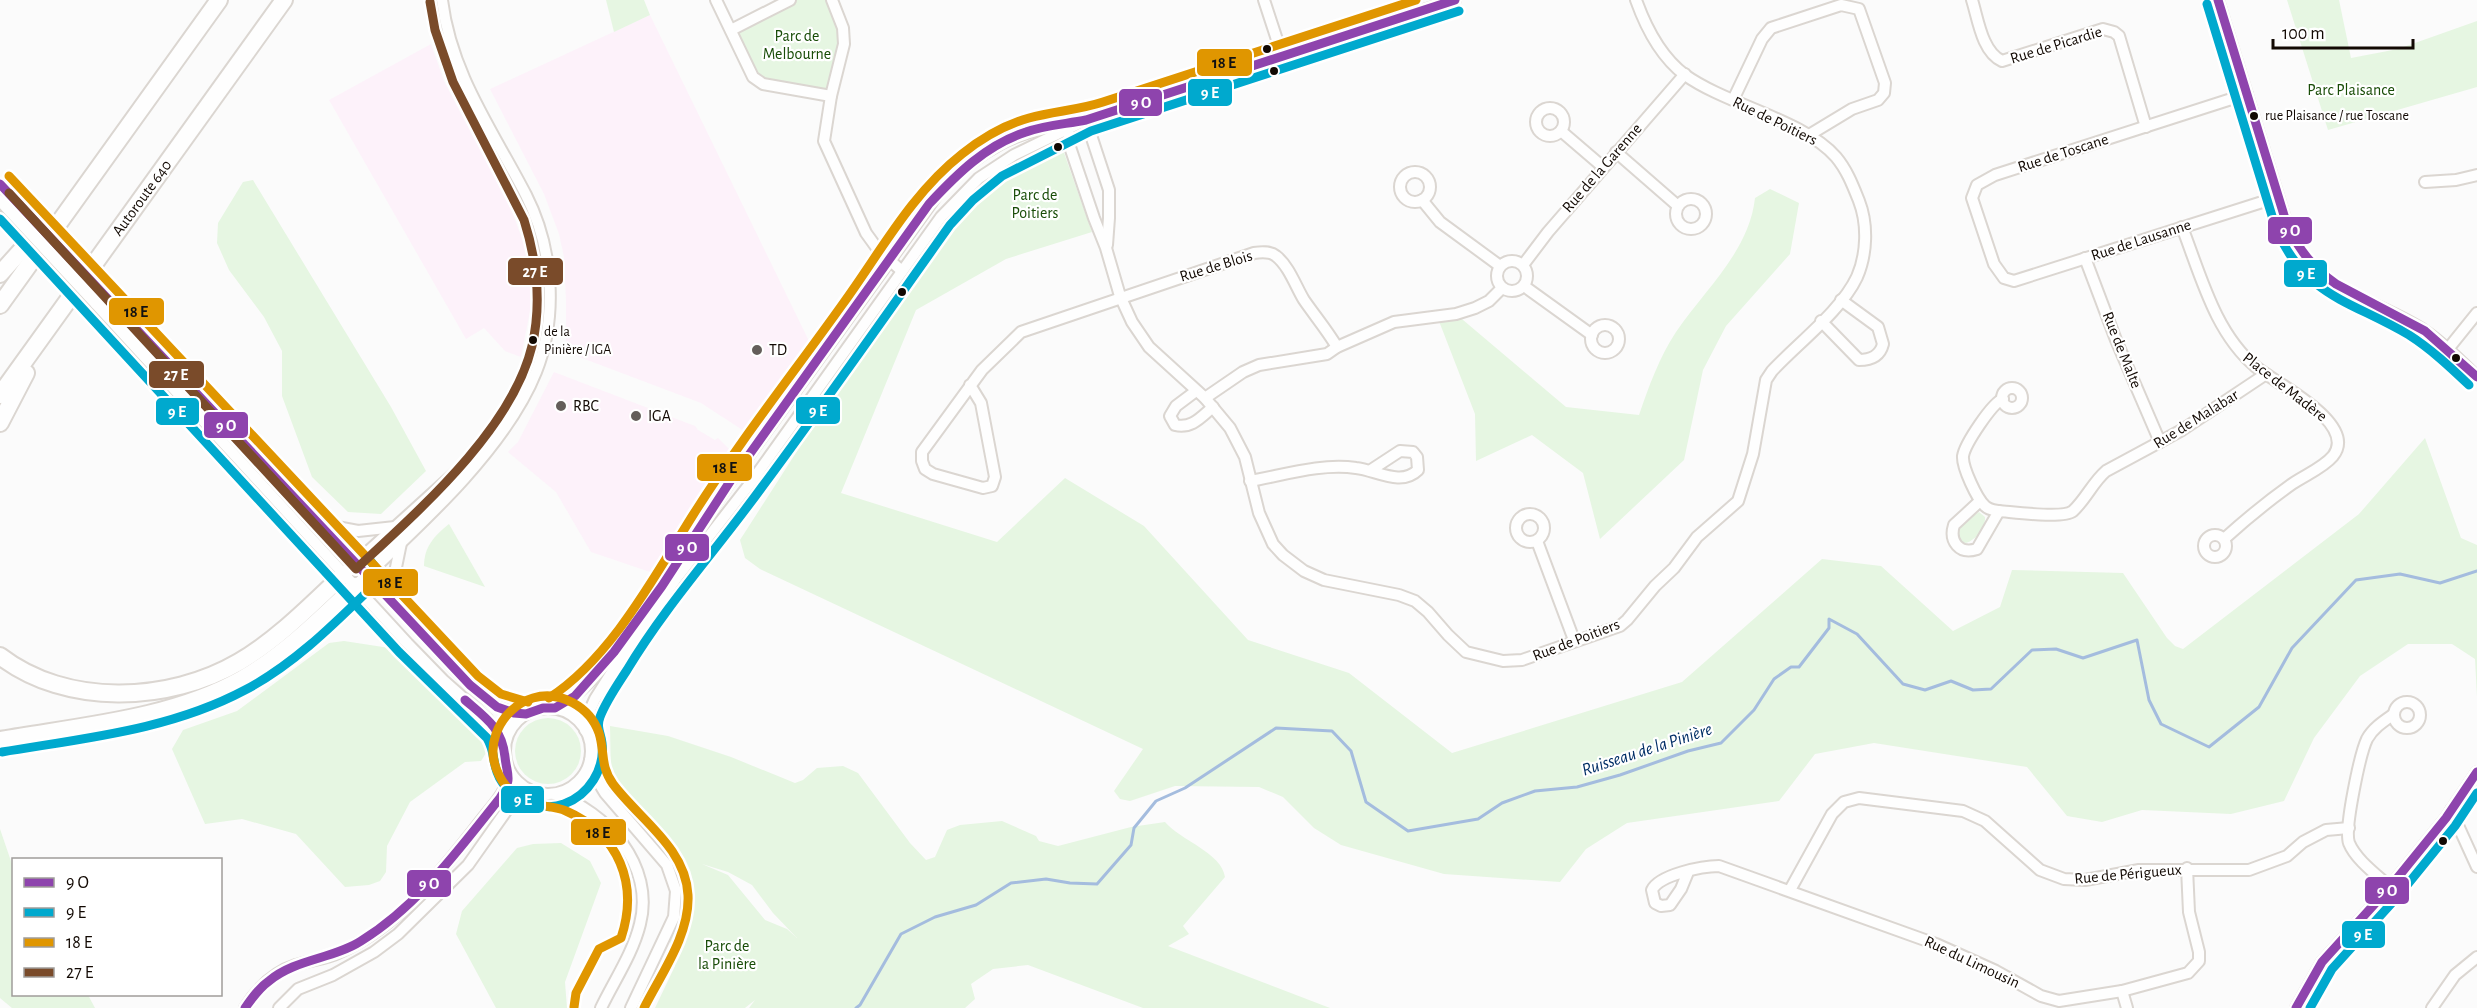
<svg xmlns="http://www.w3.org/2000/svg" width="2477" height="1008" viewBox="0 0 2477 1008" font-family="'Alegreya Sans',sans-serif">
	<rect width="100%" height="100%" fill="#fbfbfb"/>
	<g fill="#fdf2fa">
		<polygon points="650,15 809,341 744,431 701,403 566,352 566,301 564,257 559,234 544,194 490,89"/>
		<polygon points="431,44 444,81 512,211 526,250 530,277 531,306 521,357 505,351 484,328 466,339 329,100"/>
		<polygon points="554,372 695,426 698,430 715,440 718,438 735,455 653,573 591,552 556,492 508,452 518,442"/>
	</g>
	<g fill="#e6f6e2" fill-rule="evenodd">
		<polygon points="606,0 644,0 650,15 614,32"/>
		<polygon points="790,0 832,0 843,28 831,96 763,84 731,30"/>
		<polygon points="2287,0 2339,0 2351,58 2398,49 2477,21 2477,87 2328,130"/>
		<polygon points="1052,145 1063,150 1092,232 1006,259 916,310 841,493 997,542 1065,478 1144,526 1248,640 1349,673 1452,753 1682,682 1822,559 1881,566 1953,631 2000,607 2012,570 2123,573 2167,638 2175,646 2183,649 2359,514 2425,438 2461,538 2477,545 2477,697 2475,659 2452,644 2408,644 2360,676 2314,738 2284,801 2231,814 2142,810 2102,822 2067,816 2027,767 1874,743 1815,754 1779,801 1627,823 1586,849 1560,882 1444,874 1341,845 1314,828 1283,797 1259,787 1175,786 1130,801 1120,799 1114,791 1143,749 760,569 745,558 740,540 949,214 997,174"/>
		<polygon points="253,180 391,407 426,471 381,514 348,512 312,477 282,396 282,351 264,317 229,270 217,243 218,223 243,182"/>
		<path d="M1770,189L1799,203L1790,254L1726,326L1703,370L1684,460L1600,539L1583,473L1532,435L1476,461L1475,414L1437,316L1456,314L1566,407L1639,415C1649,386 1659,358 1676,332C1705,289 1749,252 1755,198Z"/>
		<path d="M1979,512L1985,517C1986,527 1976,540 1966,543L1961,542L1958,535L1959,526Z"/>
		<path d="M449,524L485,587L424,566C424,547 434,536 449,524Z"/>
		<polygon points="344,641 396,649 427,671 483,734 486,753 481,761 465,762 410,802 387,846 386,872 380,881 369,885 345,887 296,834 242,819 205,824 172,749 183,730 237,711 329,643"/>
		<circle cx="548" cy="751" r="33"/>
		<path d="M610,726L668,736L731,757L795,783L803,780L817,768L843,766L858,773L910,843L926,860L935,857L947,830L960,825L1002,821L1036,836L1039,841L1058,846L1131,827L1165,822C1180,840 1222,853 1225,877L1183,926L1189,934L1168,946L1330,1008H1143L1028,965L993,969L971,984L975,999L965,1008H749L755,1000L745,1008H655L675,966C676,956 669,949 670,939C671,932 677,925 679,918C686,895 677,871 663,852H668L623,802L611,780ZM702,864L728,872L752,885L773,913L797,938L787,929L765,920L728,875Z"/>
		<polygon points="0,829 13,867 14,994 88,995 95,1008 12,1008 0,998"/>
		<polygon points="561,843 590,861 601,883 565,982 567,1008 496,1008 456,934 462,911 517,848 533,844"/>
	</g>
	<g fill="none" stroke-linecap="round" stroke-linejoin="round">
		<polyline stroke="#a4bcde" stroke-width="3" points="856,1008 860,1005 901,934 935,917 976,905 1011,883 1046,879 1070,883 1097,884 1131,845 1134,828 1156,801 1185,788 1276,728 1332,731 1351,751 1366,802 1408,831 1478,819 1502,803 1535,791 1577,787 1620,775 1688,751 1721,743 1754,710 1774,679 1791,667 1799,667 1829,628 1829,619 1857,634 1903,684 1925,690 1951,681 1973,690 1991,689 2032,650 2056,649 2083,658 2137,640 2149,700 2161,724 2209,747 2259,707 2292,648 2356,580 2400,574 2440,583 2477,571"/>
		<defs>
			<g id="minor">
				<polyline points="716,0 753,77 763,84 831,96"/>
				<polyline points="832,0 843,28 844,44 831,96 824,141 866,233 879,251 902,271"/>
				<polyline points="1264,0 1282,55"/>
				<path d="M1972,0C1978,19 1982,52 2002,61L2103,29L2114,32L2119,36L2146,127"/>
				<path d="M2218,0L2287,225C2294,239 2300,252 2311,264C2339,295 2391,308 2425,331C2444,344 2461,361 2477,377"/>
				<polyline points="731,30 790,0"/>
				<polyline points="2247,94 1995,175 1977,185 1972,198 1994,264 2004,278 2014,281 2278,197"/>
				<polyline points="1733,100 1762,39 1771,28 1841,5 1859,9 1885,83 1884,93 1878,100 1852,109 1809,135"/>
				<circle cx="1550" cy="122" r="14"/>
				<polyline points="1086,120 1109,190 1109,218 1107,245"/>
				<path d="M1067,123L1070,147L1094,218L1106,248L1120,296L1132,322L1149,347L1205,398L1230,428L1245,457L1259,513L1273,544L1283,555L1304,571L1324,580L1399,595L1415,601L1428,612L1448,635L1466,652L1503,661L1522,660L1620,626L1627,620L1655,586L1674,568L1697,537L1738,501L1753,454L1766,380L1772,371C1798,343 1841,311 1857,277C1867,254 1868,224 1859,201C1853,186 1847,170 1836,157C1804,120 1727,105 1685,75C1661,57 1646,28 1636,0"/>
				<polyline points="1561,131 1603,167"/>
				<polyline points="1616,152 1678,206"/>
				<circle cx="1415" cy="187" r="15"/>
				<polyline points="2425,182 2456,180 2477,175"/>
				<circle cx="1691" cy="214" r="15"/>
				<polyline points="1422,200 1440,222 1500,266"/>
				<path d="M2182,227C2201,276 2215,333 2256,367C2275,383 2359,423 2333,456C2323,468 2305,475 2292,484C2268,501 2245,520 2224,539"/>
				<polyline points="2085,258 2116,340 2160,442"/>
				<circle cx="1512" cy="276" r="15"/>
				<polyline points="1523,265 1548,232 1685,74"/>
				<polyline points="1524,286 1592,335"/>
				<path d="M102,293L274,474L470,685C487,701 502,712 526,714"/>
				<polyline points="95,303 408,644 443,680 487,719 505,745"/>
				<path d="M1821,321L1859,360C1871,360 1880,356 1883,344L1878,327L1841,300"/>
				<circle cx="1605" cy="339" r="14"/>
				<polyline points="2448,349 2477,313"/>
				<path d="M970,385L981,403L995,477L992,486L983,488L933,474L925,469L922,461V452L982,370L1021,332L1254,253C1261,252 1270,251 1276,256C1289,266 1296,287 1304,300C1315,316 1327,330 1337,347"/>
				<circle cx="2012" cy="398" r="10"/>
				<path d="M1196,391L1176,406L1170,416L1175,425C1192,429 1201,417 1213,407"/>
				<polyline points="1205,398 1243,372 1259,365 1327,354 1337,347 1394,322 1456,314 1475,308 1489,301 1502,288"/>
				<path d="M2003,399C1992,403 1965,444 1963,456C1962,467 1977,499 1985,506C1989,510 1993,510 1999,511C2013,512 2063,519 2073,511C2086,499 2093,482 2106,471L2182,430L2266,374"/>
				<path d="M1250,481C1284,475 1321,463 1356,468C1376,470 1401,487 1418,470L1417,457L1413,452L1400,451L1371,470"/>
				<path d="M1980,501L1954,525C1949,541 1959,555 1977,549L1999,511"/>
				<circle cx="1530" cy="528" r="14"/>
				<polyline points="321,524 358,531 395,527"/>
				<circle cx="2215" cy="546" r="11"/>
				<polyline points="1537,541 1574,640"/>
				<polyline points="352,566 478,452"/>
				<path d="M355,586C416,529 505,450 536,372C558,316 553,248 526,195C493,131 451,74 442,0"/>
				<path d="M660,589L731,480L940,191C980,149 1017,130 1074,122"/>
				<polyline points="395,604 394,577 401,543"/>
				<circle cx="2407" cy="715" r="13"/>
				<circle cx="548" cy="751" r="43"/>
				<path d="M555,708C590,693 628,633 651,602"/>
				<polyline points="585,730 589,712 595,699 631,642 675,580 752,481 941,217 979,178 1014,155 1086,120 1282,55 1455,0"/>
				<polyline points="590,760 596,778 605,793 667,865 676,891 674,917 631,1008"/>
				<path d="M554,794C607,811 655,866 640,924C633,953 614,981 601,1008"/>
				<polyline points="2451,810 2477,867"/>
				<path d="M1688,872L1681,889L1670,905L1661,906L1655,903L1652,890C1659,875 1702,866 1719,866L1936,944L1996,971L2041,996L2059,1001L2122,991L2188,973L2199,961V952L2189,912L2187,868"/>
				<path d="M2390,887C2377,875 2356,860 2349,843C2344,829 2360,754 2367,739C2373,728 2384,721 2394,714"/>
				<polyline points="1790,890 1832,814 1844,802 1859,798 1963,811 1985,821 2040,870 2064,879 2085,880 2139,870 2249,870 2287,856 2303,842 2326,830 2349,828"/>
				<polyline points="2122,991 2127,1008"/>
				<path d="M245,1008C257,989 274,972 296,965C310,960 327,959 340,952C398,927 443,870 480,822C492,806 507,793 510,772"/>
				<polyline points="279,1008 298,989 333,975 374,952 398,934 468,865 509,807 539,793"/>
				<polyline points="2296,1008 2322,962 2390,887 2446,818 2477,772"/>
				<polyline points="2432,1008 2455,975 2477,957"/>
			</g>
			<g id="highway">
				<polyline points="0,274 44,225"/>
				<polyline points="0,305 219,0"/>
				<polyline points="0,395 284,0"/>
				<polyline points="0,423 26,373"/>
				<path d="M0,656C66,707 169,703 239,662C278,639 311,605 344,574"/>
				<path d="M0,740C80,726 171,719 242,679C285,654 319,620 355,586"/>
			</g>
		</defs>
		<use href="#minor" stroke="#dbd6d1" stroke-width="14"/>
		<use href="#highway" stroke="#dbd6d1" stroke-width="20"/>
		<use href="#minor" stroke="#fefefe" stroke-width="10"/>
		<use href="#highway" stroke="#fefefe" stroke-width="16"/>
		<defs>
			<g id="minor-bridge">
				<polyline points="0,184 102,293"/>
				<polyline points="0,201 95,303"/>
			</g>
		</defs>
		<use href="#minor-bridge" stroke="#dbd6d1" stroke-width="14" stroke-linecap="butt"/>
		<use href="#minor-bridge" stroke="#fefefe" stroke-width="10"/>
		<defs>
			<g id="bus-1">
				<path d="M2218,0L2287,225C2299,250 2313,268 2336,284L2425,331L2477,377"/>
				<path d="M0,184L470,685L497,707L514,713L526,714L543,708H555L575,696L614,652L662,586L731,480L929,204C957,174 986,145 1026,132C1045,125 1066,124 1086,120L1455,0"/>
				<path d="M245,1008C252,998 259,988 269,981C295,959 333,959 361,941C418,906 459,849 500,798C513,778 507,776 505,757C502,728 486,718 465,700"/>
				<polyline points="2296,1008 2322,962 2390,887 2446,818 2477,772"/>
			</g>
			<g id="bus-2">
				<path d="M2207,4L2276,229C2307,298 2350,300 2409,335C2431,349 2450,367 2469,385"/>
				<path d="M0,219L399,652L487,738C495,752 492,758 497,772C505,796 540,813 564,804C589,795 605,769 602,743C601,733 596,728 600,717C606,701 618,684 627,670C666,605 718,548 762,487C826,401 888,312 950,225L973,200L1002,176L1091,131L1459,11"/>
				<path d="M2,752C85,738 170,730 245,690C295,664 336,622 376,583L379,572L369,559"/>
				<polyline points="2310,1008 2332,969 2399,895 2455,826 2477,793"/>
			</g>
			<g id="bus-3">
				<polyline points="9,176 478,676 501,694 528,702"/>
				<path d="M549,698C611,658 654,577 693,515C739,442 792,375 842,305C880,253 911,194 962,154C982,138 1004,125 1029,118C1054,111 1079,110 1103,102C1208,68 1312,34 1416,0"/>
				<path d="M574,1007L576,993L599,949L621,938C639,884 619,834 566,811C555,806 542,807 531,803C503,794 486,762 496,734C502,717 516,703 533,698C560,690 590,707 599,733C605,752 600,766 613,784C639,819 686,848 688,895C690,935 661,974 644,1008"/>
			</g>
			<path id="bus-4" d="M9,193L356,569C417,512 512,430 532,346C542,303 537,261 524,220L453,82L435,30L430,2"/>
		</defs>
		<use href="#bus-1" stroke="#fff" stroke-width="14"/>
		<use href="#bus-2" stroke="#fff" stroke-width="14"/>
		<use href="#bus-3" stroke="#fff" stroke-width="14"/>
		<use href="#bus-4" stroke="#fff" stroke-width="14"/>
		<use href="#bus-1" stroke="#8e44ad" stroke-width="9"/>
		<use href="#bus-2" stroke="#00a9ce" stroke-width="9"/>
		<use href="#bus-3" stroke="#e09600" stroke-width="9"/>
		<use href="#bus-4" stroke="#7a4b2a" stroke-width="9"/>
	</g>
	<g fill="#120903" stroke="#fff" stroke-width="2">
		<circle cx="1267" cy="49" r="5"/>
		<circle cx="1274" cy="71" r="5"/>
		<circle cx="2254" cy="116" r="5"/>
		<circle cx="1058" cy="147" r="5"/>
		<circle cx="902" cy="292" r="5"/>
		<circle cx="533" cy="340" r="5"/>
		<circle cx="2456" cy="358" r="5"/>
		<circle cx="2443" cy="841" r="5"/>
	</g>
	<g fill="#645e5a" stroke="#fff" stroke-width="2">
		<circle cx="757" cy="350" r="6"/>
		<circle cx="561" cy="406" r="6"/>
		<circle cx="636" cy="416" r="6"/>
	</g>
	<g text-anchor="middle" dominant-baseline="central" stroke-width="4.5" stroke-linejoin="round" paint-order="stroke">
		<g font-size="14" fill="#120903" stroke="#fff" text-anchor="start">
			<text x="2265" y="116">rue Plaisance / rue Toscane</text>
			<text x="544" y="332">de la<tspan x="544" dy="18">Pinière / IGA</tspan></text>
		</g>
		<g font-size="16" fill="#184c07" stroke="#fff">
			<text x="797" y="36">Parc de<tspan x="797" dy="18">Melbourne</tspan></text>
			<text x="2351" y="90">Parc Plaisance</text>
			<text x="1035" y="195">Parc de<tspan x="1035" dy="18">Poitiers</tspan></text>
			<text x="727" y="946">Parc de<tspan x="727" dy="18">la Pinière</tspan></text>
		</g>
		<g font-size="16" fill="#120903" stroke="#fff">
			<text transform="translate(2056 45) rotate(-17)">Rue de Picardie</text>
			<text transform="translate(1775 121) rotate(26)">Rue de Poitiers</text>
			<text transform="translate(2063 153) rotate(-18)">Rue de Toscane</text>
			<text transform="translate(1602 168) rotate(-49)">Rue de la Garenne</text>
			<text transform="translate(142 198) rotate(-54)">Autoroute 640</text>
			<text transform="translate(2141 240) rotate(-18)">Rue de Lausanne</text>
			<text transform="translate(1216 266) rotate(-17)">Rue de Blois</text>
			<text transform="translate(2122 350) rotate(68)">Rue de Malte</text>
			<text transform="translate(2285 387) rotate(38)">Place de Madère</text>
			<text transform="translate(2196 419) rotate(-32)">Rue de Malabar</text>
			<text transform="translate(1576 640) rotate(-21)">Rue de Poitiers</text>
			<text transform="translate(2128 874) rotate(-5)">Rue de Périgueux</text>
			<text transform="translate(1972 962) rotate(25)">Rue du Limousin</text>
		</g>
		<g font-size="16" fill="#120903" stroke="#fff" text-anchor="start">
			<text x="769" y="350">TD</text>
			<text x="573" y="406">RBC</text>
			<text x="648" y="416">IGA</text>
		</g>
		<g font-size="18" font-style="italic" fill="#002e66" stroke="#fff">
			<text transform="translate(1647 750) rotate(-18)">Ruisseau de la Pinière</text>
		</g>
	</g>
	<g stroke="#fff" stroke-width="2">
		<rect x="1196" y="48" width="57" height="29" rx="6" fill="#e09600"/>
		<rect x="1187" y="78" width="46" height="29" rx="6" fill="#00a9ce"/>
		<rect x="1118" y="88" width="45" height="29" rx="6" fill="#8e44ad"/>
		<rect x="2267" y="216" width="46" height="29" rx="6" fill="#8e44ad"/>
		<rect x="507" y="257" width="57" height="29" rx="6" fill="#7a4b2a"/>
		<rect x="2283" y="259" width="45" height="29" rx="6" fill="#00a9ce"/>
		<rect x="108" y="297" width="57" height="29" rx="6" fill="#e09600"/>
		<rect x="148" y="360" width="57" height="29" rx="6" fill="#7a4b2a"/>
		<rect x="795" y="396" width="46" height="29" rx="6" fill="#00a9ce"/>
		<rect x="155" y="397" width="45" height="29" rx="6" fill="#00a9ce"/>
		<rect x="203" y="411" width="46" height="28" rx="6" fill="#8e44ad"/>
		<rect x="696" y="453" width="57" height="29" rx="6" fill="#e09600"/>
		<rect x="664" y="533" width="46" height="29" rx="6" fill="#8e44ad"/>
		<rect x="362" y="568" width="57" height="29" rx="6" fill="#e09600"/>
		<rect x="500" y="785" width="45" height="29" rx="6" fill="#00a9ce"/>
		<rect x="570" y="818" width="57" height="28" rx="6" fill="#e09600"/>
		<rect x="406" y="869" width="46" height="29" rx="6" fill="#8e44ad"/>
		<rect x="2364" y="876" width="46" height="29" rx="6" fill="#8e44ad"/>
		<rect x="2341" y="920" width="45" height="29" rx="6" fill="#00a9ce"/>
	</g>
	<g font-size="16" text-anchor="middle" font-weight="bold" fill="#fff">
		<text x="1210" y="98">9 E</text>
		<text x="1141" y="108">9 O</text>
		<text x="2290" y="236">9 O</text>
		<text x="535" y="277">27 E</text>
		<text x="2306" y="279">9 E</text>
		<text x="176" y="380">27 E</text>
		<text x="818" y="416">9 E</text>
		<text x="177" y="417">9 E</text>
		<text x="226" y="431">9 O</text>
		<text x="687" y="553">9 O</text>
		<text x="523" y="805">9 E</text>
		<text x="429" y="889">9 O</text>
		<text x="2387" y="896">9 O</text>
		<text x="2363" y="940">9 E</text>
	</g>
	<g font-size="16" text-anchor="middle" font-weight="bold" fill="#111">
		<text x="1224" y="68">18 E</text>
		<text x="136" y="317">18 E</text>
		<text x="725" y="473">18 E</text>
		<text x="390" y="588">18 E</text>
		<text x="598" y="838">18 E</text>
	</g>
	<rect x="12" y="858" width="210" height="138" fill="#ffffff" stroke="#a09d9a" stroke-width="1.5"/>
	<rect x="24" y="878" width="30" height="9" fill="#8e44ad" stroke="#a09d9a" stroke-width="1.5"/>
	<text x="66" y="888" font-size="18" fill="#120903">9 O</text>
	<rect x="24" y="908" width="30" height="9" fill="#00a9ce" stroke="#a09d9a" stroke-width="1.5"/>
	<text x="66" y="918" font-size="18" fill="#120903">9 E</text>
	<rect x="24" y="938" width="30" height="9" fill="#e09600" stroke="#a09d9a" stroke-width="1.5"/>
	<text x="66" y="948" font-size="18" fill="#120903">18 E</text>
	<rect x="24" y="968" width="30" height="9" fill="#7a4b2a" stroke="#a09d9a" stroke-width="1.5"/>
	<text x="66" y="978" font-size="18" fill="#120903">27 E</text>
	<path d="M2273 39v9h140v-9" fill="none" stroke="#120903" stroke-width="3"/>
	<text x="2282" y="39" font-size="18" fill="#120903" stroke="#ffffff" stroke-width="4.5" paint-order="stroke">100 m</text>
</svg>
